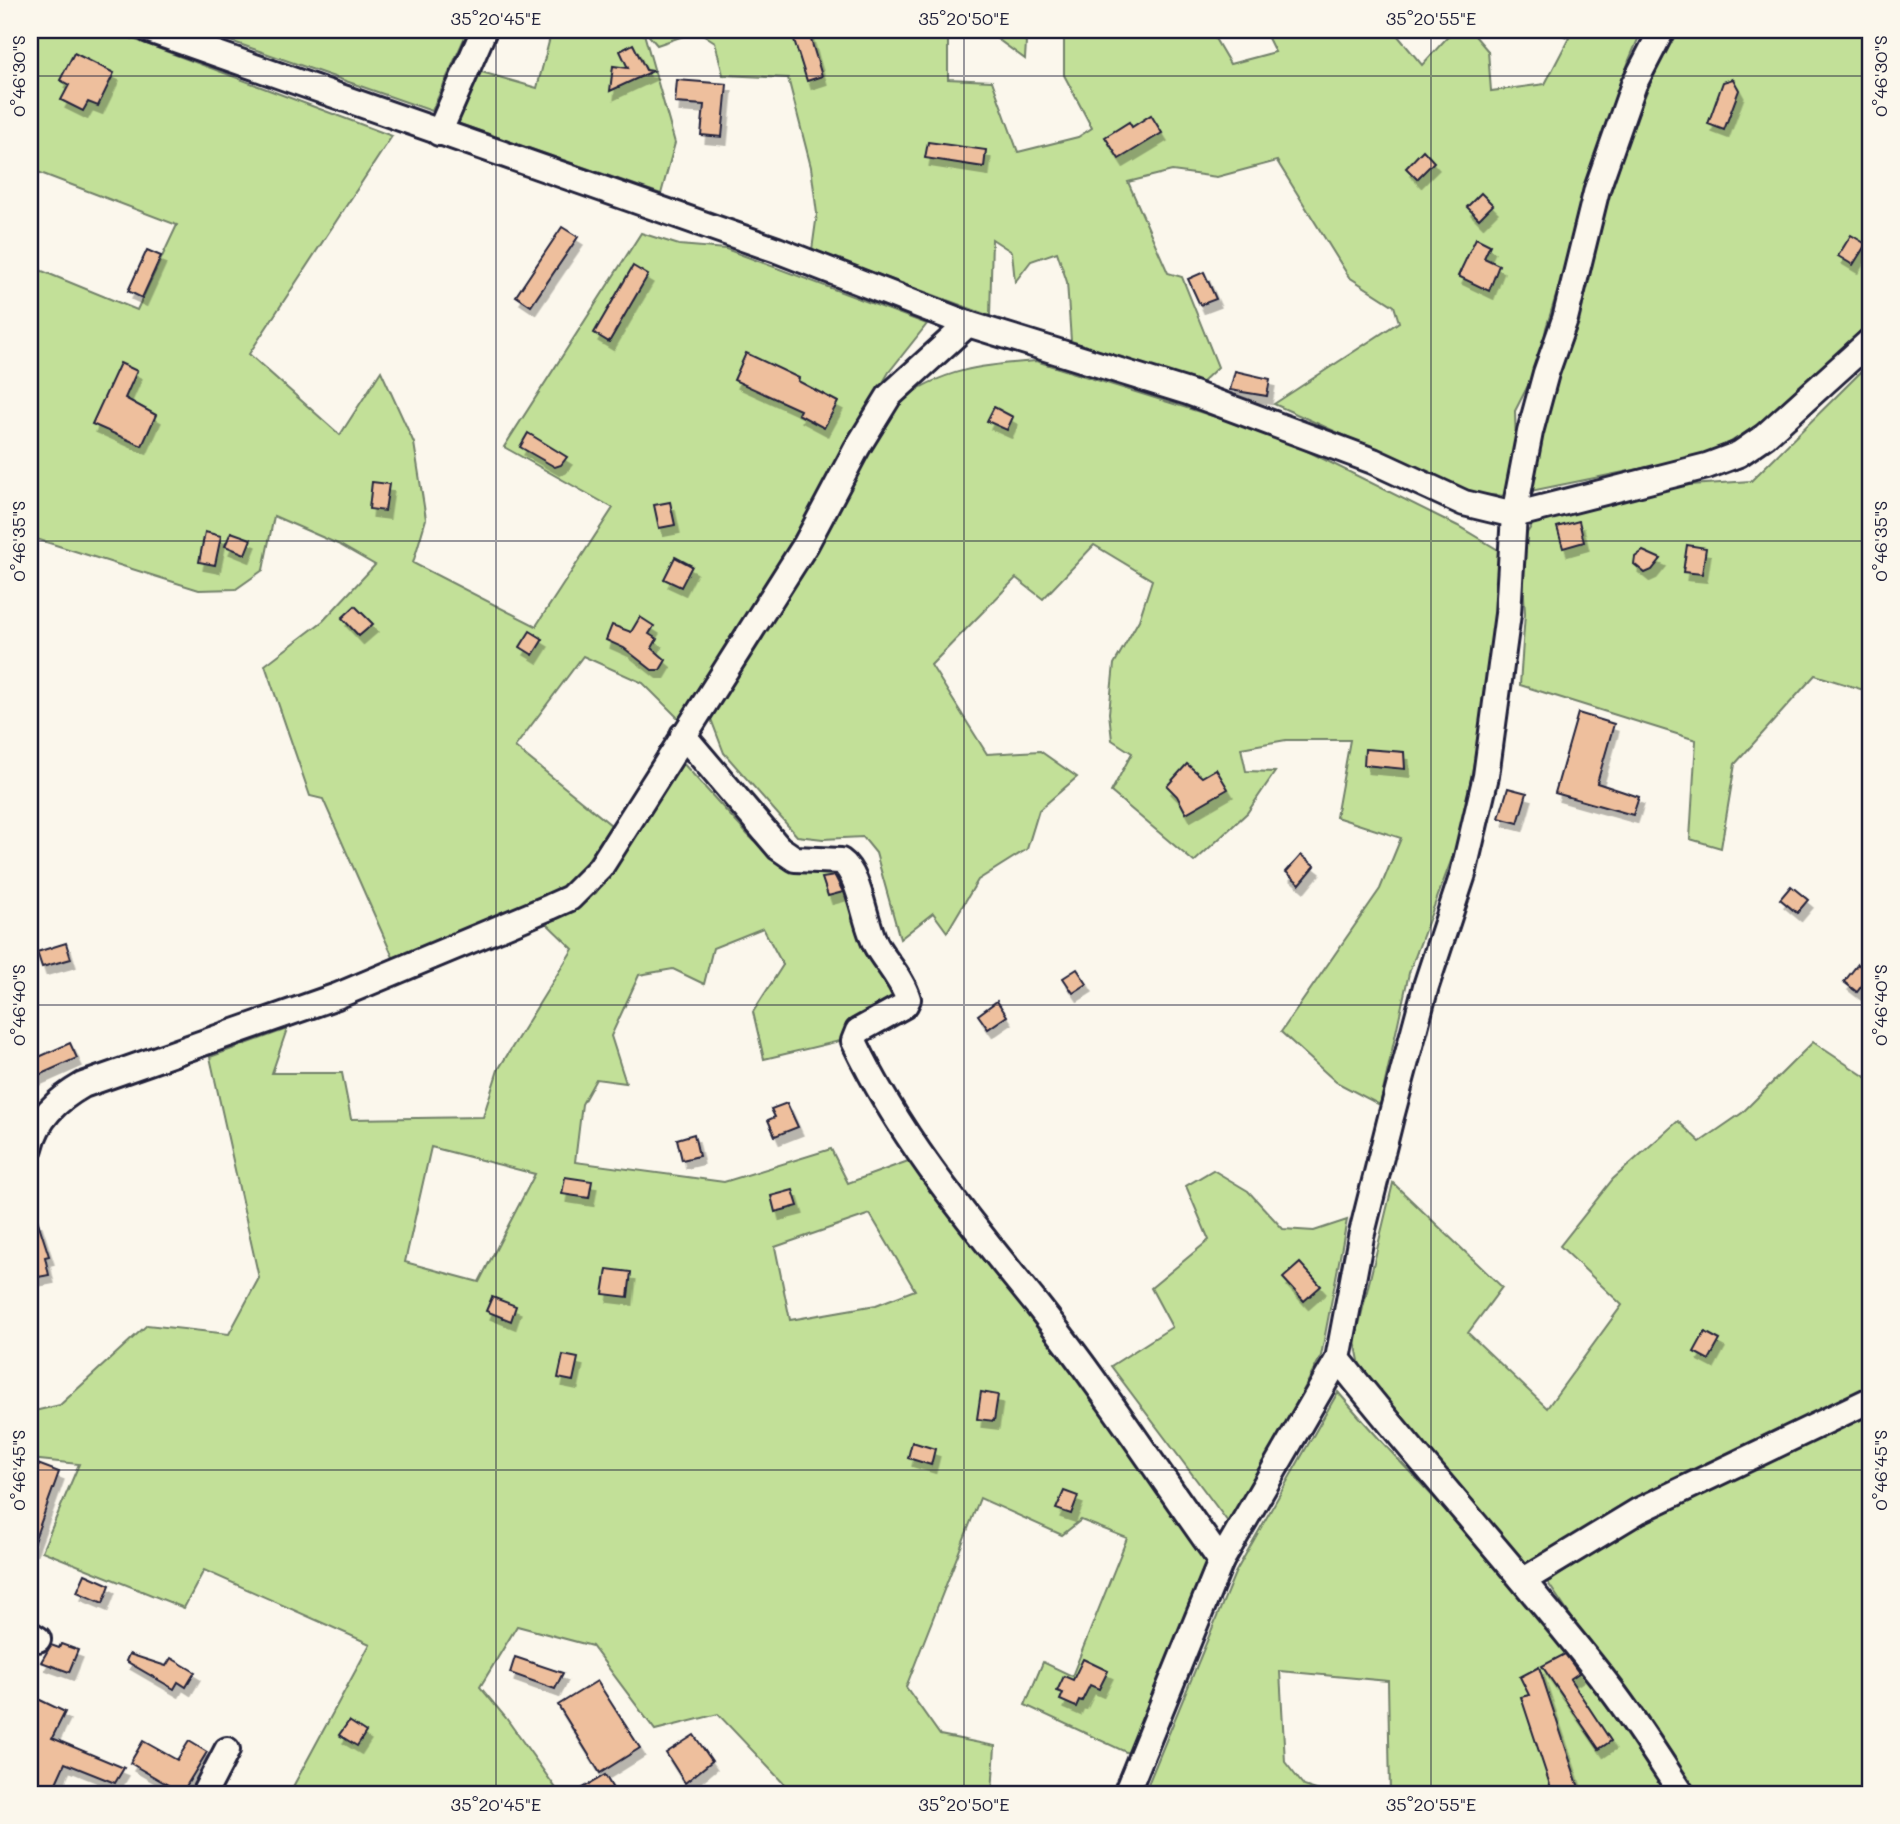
<svg xmlns="http://www.w3.org/2000/svg" width="1900" height="1824" viewBox="0 0 1900 1824" font-family="Mali,sans-serif">
	<defs>
		<filter id="shadow"><feDropShadow dx="4.5" dy="8" stdDeviation="0" flood-color="#0004"/></filter>
	</defs>
	<rect width="100%" height="100%" fill="#fbf7ec"/>
	<filter id="ink" filterUnits="userSpaceOnUse"><feTurbulence type="fractalNoise" baseFrequency=".0143" numOctaves="2"/><feDisplacementMap in="SourceGraphic" scale="14" xChannelSelector="R" yChannelSelector="G"/><feConvolveMatrix kernelMatrix="1 2 1 2 8 2 1 2 1" color-interpolation-filters="sRGB"/></filter>
	<g filter="url(#ink)">
		<g fill="#c2e098" stroke="#72816a" stroke-width="2" fill-rule="evenodd">
			<polygon points="37,30 109,30 392,136 249,354 340,435 381,371 414,443 426,519 413,563 536,626 613,508 504,447 641,233 679,245 726,249 927,324 889,372 788,547 679,719 643,683 583,656 515,747 611,825 580,872 556,895 396,964 323,799 310,796 265,665 323,621 375,565 340,545 274,516 263,570 236,589 199,590 30,537 30,266 137,310 177,225 30,169 30,102"/>
			<polygon points="199,30 468,30 432,111"/>
			<polygon points="552,30 643,30 675,143 661,194 457,123 478,71 537,88"/>
			<polygon points="644,30 948,30 948,79 992,81 1018,152 1078,137 1092,128 1064,75 1064,35 1072,30 1210,30 1230,64 1275,52 1264,30 1393,30 1422,65 1454,30 1470,30 1488,51 1491,91 1545,84 1569,38 1552,30 1642,30 1629,60 1546,328 1541,360 1515,411 1516,447 1506,496 1475,494 1274,404 1399,322 1394,306 1349,277 1277,161 1217,177 1172,171 1128,182 1168,273 1182,277 1218,367 1199,385 1071,341 1067,282 1057,252 1031,261 1015,282 1012,252 992,239 990,316 812,250 817,214 811,167 788,78 723,75 715,42 698,31 657,45"/>
			<polygon points="990,30 1015,30 1026,42 1025,59 992,35"/>
			<polygon points="1674,30 1870,30 1870,322 1769,417 1712,454 1531,491 1547,402 1579,323 1601,221 1636,116"/>
			<path d="M1036,361L1277,436L1458,526L1500,551L1489,681L1460,837L1409,973L1380,1105L1336,1082L1281,1032L1380,889L1401,838L1336,817L1350,740H1286L1241,748L1246,771L1275,772L1247,813L1194,862L1111,792L1132,753L1112,740L1109,713L1114,664L1139,620L1152,580L1094,545L1043,599L1016,578L931,665L987,754L1040,751L1077,777L1039,810L1027,849L978,880L947,932L933,913L900,939L876,853L863,837L823,839L797,836L724,753L711,719L898,402C942,369 982,365 1036,361Z"/>
			<polygon points="1870,363 1870,692 1815,675 1735,764 1721,848 1690,839 1696,740 1520,685 1525,613 1521,542 1533,524 1675,486 1751,481"/>
			<path d="M681,761L748,835L781,866L838,874L867,956L899,997L849,1022L840,1041L764,1059L753,1012L783,965L763,928L713,948L704,984L673,969L639,975L611,1036L626,1083L596,1079L582,1104L575,1162L724,1182L831,1149L848,1183L911,1160L1032,1310L1214,1563L1132,1755L1025,1705L1043,1662L1072,1676L1127,1538L1081,1520L1062,1535L980,1498L906,1687L940,1735L995,1746L992,1794H781L787,1787L718,1714L655,1730L592,1646L517,1626L480,1687L506,1718L560,1794H289L370,1644L204,1570L184,1608L42,1551L79,1464L30,1459V1412L60,1405L147,1325L229,1334L259,1278L210,1057L287,1029L272,1073H342L351,1119L483,1117L498,1070L573,949L546,923L596,893ZM431,1147L535,1174L479,1282L405,1262ZM870,1214L915,1290L876,1305L790,1320L775,1247Z"/>
			<polygon points="1813,1042 1870,1080 1870,1391 1523,1568 1360,1366 1355,1341 1393,1183 1502,1287 1468,1333 1547,1408 1622,1305 1560,1246 1613,1179 1678,1121 1700,1142 1742,1113"/>
			<polygon points="1213,1170 1248,1191 1283,1229 1314,1231 1347,1220 1321,1356 1284,1428 1228,1522 1111,1366 1172,1327 1151,1288 1209,1240 1186,1186"/>
			<path d="M1338,1392C1414,1483 1504,1563 1577,1657C1610,1700 1638,1749 1668,1794H1390L1388,1681L1280,1671L1285,1762L1304,1786L1328,1794H1144L1235,1573Z"/>
			<polygon points="1870,1409 1870,1794 1692,1794 1548,1583 1638,1521"/>
		</g>
		<g fill="#eebf9d" stroke="#22223b" stroke-width="2" filter="url(#shadow)">
			<polygon points="791,30 808,30 822,76 807,81"/>
			<polygon points="633,44 646,70 653,71 610,91 613,66 628,68 620,51"/>
			<polygon points="74,53 114,73 98,106 88,102 83,111 61,100 69,85 60,80"/>
			<polygon points="1733,79 1739,90 1724,130 1708,124 1723,82"/>
			<polygon points="677,80 727,84 722,137 701,135 704,105 675,103"/>
			<polygon points="1151,115 1162,133 1119,159 1105,137 1129,122 1132,127"/>
			<polygon points="928,142 986,150 984,167 925,158"/>
			<polygon points="1423,150 1434,162 1417,179 1406,168"/>
			<polygon points="1481,193 1493,205 1479,219 1467,207"/>
			<polygon points="562,227 578,237 531,306 516,296"/>
			<polygon points="1851,235 1866,244 1853,265 1838,256"/>
			<polygon points="1476,238 1490,245 1484,258 1499,265 1489,291 1458,276"/>
			<polygon points="147,250 161,256 142,298 128,291"/>
			<polygon points="633,266 648,275 609,342 594,333"/>
			<polygon points="1204,272 1216,299 1200,305 1188,279"/>
			<polygon points="746,353 799,378 798,381 838,402 824,428 798,414 800,410 734,380"/>
			<polygon points="120,363 137,371 125,398 156,415 142,446 92,424"/>
			<polygon points="1235,371 1270,379 1267,396 1230,390"/>
			<polygon points="994,407 1013,417 1007,430 987,421"/>
			<polygon points="528,433 567,457 561,465 555,467 520,447"/>
			<polygon points="372,482 389,484 385,511 369,509"/>
			<polygon points="670,502 675,525 659,528 654,505"/>
			<polygon points="1579,521 1584,542 1563,548 1557,527"/>
			<polygon points="205,532 221,536 215,565 199,562"/>
			<polygon points="231,532 251,539 245,554 225,546"/>
			<polygon points="1687,545 1706,548 1702,574 1683,572"/>
			<polygon points="1643,551 1661,559 1652,570 1645,573 1634,564 1635,557"/>
			<polygon points="675,557 692,566 681,587 664,579"/>
			<polygon points="355,606 373,624 359,636 342,618"/>
			<polygon points="640,617 654,626 649,634 657,639 652,648 666,660 660,670 652,670 624,648 606,640 612,625 631,632"/>
			<polygon points="530,631 543,639 533,655 520,647"/>
			<polygon points="1578,713 1614,724 1597,783 1639,797 1633,815 1555,793"/>
			<polygon points="1365,749 1404,752 1405,769 1364,765"/>
			<polygon points="1187,764 1202,777 1216,769 1228,789 1186,813 1177,796 1167,786"/>
			<polygon points="1508,788 1527,793 1518,823 1499,818"/>
			<polygon points="1301,855 1315,866 1300,884 1286,872"/>
			<polygon points="835,876 843,892 828,896 822,878"/>
			<polygon points="1791,886 1808,900 1797,913 1780,899"/>
			<polygon points="66,943 71,959 42,967 37,952"/>
			<polygon points="1858,964 1870,975 1857,992 1844,982"/>
			<polygon points="1077,969 1087,984 1073,993 1063,978"/>
			<polygon points="997,1001 1007,1016 988,1029 978,1015"/>
			<polygon points="70,1043 77,1058 30,1079 30,1061"/>
			<polygon points="787,1103 798,1127 775,1136 768,1120 775,1117 771,1109"/>
			<polygon points="694,1134 699,1156 682,1160 677,1139"/>
			<polygon points="565,1177 592,1181 589,1198 562,1194"/>
			<polygon points="793,1190 798,1206 775,1212 771,1196"/>
			<polygon points="37,1219 49,1256 45,1257 49,1275 33,1278 30,1261 30,1220"/>
			<polygon points="1300,1263 1321,1286 1304,1301 1283,1278"/>
			<polygon points="607,1269 631,1272 628,1297 603,1294"/>
			<polygon points="492,1297 516,1306 511,1321 486,1311"/>
			<polygon points="1705,1332 1720,1340 1709,1360 1694,1352"/>
			<polygon points="563,1355 578,1358 573,1381 558,1378"/>
			<polygon points="981,1392 998,1395 994,1421 977,1419"/>
			<polygon points="912,1442 935,1449 931,1465 908,1458"/>
			<polygon points="35,1463 59,1472 32,1547 30,1477"/>
			<polygon points="1064,1491 1078,1496 1071,1514 1056,1509"/>
			<polygon points="85,1574 110,1585 103,1603 77,1592"/>
			<polygon points="61,1644 78,1650 69,1672 41,1662 51,1645 59,1648"/>
			<polygon points="129,1654 166,1666 171,1658 195,1672 186,1687 178,1682 174,1689 126,1661"/>
			<polygon points="1565,1654 1579,1673 1570,1679 1611,1741 1599,1749 1542,1666"/>
			<polygon points="515,1657 563,1673 555,1689 510,1673"/>
			<polygon points="1083,1659 1108,1671 1099,1689 1090,1685 1082,1701 1079,1700 1076,1707 1060,1700 1063,1693 1057,1691 1064,1676 1073,1680"/>
			<polygon points="1539,1667 1581,1794 1553,1794 1521,1697 1529,1695 1520,1677"/>
			<polygon points="597,1681 640,1748 600,1773 558,1705"/>
			<polygon points="38,1699 65,1712 52,1738 124,1768 115,1783 65,1763 51,1794 30,1794 30,1716"/>
			<polygon points="349,1721 366,1732 357,1746 339,1735"/>
			<polygon points="694,1735 712,1761 685,1783 666,1753"/>
			<polygon points="143,1741 177,1760 189,1741 207,1752 182,1793 130,1763"/>
			<polygon points="605,1775 616,1794 573,1794"/>
		</g>
		<g fill="none" stroke-linecap="round" stroke-linejoin="round">
			<defs>
				<g id="street">
					<polyline points="149,30 777,250 968,324 1188,392 1373,461 1464,503 1514,515 1707,466 1739,454 1765,436 1870,341"/>
					<path d="M1662,30L1634,84L1597,189L1565,319L1546,373L1530,432L1514,515L1508,614L1486,776L1463,874L1426,986L1391,1117L1361,1237L1338,1359C1426,1471 1523,1575 1610,1688C1636,1722 1659,1759 1682,1794"/>
					<polyline points="439,133 484,30"/>
					<path d="M683,735L779,848L795,859L841,861C861,875 864,925 877,947C887,964 902,979 908,999L905,1005L858,1031L854,1041C900,1139 971,1223 1038,1306C1103,1388 1160,1476 1221,1561"/>
					<path d="M30,1148C37,1118 57,1100 83,1085L337,996L550,907L570,898L600,868L806,544L857,448L889,396L968,324"/>
					<polyline points="1524,1580 1638,1511 1870,1400"/>
					<polyline points="30,1634 38,1639"/>
					<polyline points="204,1794 227,1750"/>
					<polyline points="1126,1794 1221,1561 1338,1359"/>
				</g>
			</defs>
			<use href="#street" stroke="#22223b" stroke-width="30"/>
			<use href="#street" stroke="#fbf7ec" stroke-width="24"/>
		</g>
	</g>
	<path fill="none" stroke="#22223b" stroke-width="2" stroke-opacity="0.45" d="M496,30V1794M964,30V1794M1431,30V1794M30,76H1870M30,541H1870M30,1005H1870M30,1470H1870"/>
	<rect width="1900" height="1824" fill="none" stroke="#fbf7ec" stroke-width="77"/>
	<rect x="38" y="38" width="1824" height="1748" fill="none" stroke="#22223b" stroke-width="2.5"/>
	<g font-size="18" text-anchor="middle" fill="#22223b">
		<text x="496" y="25">35°20'45"E</text>
		<text x="964" y="25">35°20'50"E</text>
		<text x="1431" y="25">35°20'55"E</text>
		<text transform="translate(19 76) rotate(-90)" y="6">0°46'30"S</text>
		<text transform="translate(1881 76) rotate(-90)" y="6">0°46'30"S</text>
		<text transform="translate(19 541) rotate(-90)" y="6">0°46'35"S</text>
		<text transform="translate(1881 541) rotate(-90)" y="6">0°46'35"S</text>
		<text transform="translate(19 1005) rotate(-90)" y="6">0°46'40"S</text>
		<text transform="translate(1881 1005) rotate(-90)" y="6">0°46'40"S</text>
		<text transform="translate(19 1470) rotate(-90)" y="6">0°46'45"S</text>
		<text transform="translate(1881 1470) rotate(-90)" y="6">0°46'45"S</text>
		<text x="496" y="1811">35°20'45"E</text>
		<text x="964" y="1811">35°20'50"E</text>
		<text x="1431" y="1811">35°20'55"E</text>
	</g>
</svg>
